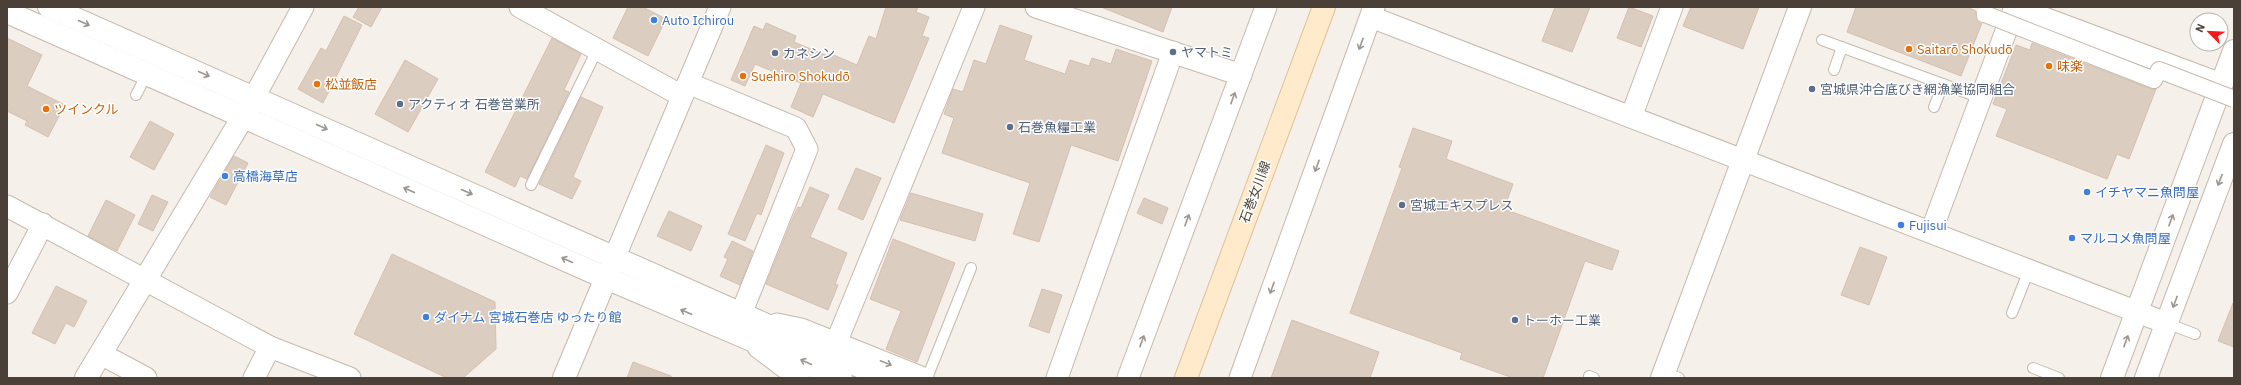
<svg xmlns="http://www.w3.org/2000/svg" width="2241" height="385" viewBox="0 0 2241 385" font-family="'IBM Plex Sans','Noto Sans JP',sans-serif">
	<rect width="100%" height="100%" fill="#f6f0ea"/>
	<g fill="#dccdc1" stroke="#d5c0b0">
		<polygon points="359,7 382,7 371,27 353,17"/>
		<polygon points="628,7 643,7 666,19 648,56 613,38"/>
		<polygon points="886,7 918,7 916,12 929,17 922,36 929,38 894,123 823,94 813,117 791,107 801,83 755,64 745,86 731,80 754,26 763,30 766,23 796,36 794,42 828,56 829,53 857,65 869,36 876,39"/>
		<polygon points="1101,7 1172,7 1163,32"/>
		<polygon points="1555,7 1590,7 1572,52 1542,41"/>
		<polygon points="1629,7 1653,16 1641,47 1617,38"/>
		<polygon points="1691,7 1759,7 1743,49 1683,26"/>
		<polygon points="1856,7 1967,7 1976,11 1977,20 1982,23 1961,76 1847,32"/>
		<polygon points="344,16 362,25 323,103 298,89 321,48 326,51"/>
		<polygon points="1000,25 1032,36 1024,60 1065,74 1070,60 1089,66 1092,58 1111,64 1116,49 1152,61 1118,161 1071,145 1039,242 1013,234 1030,183 942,153 954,118 944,114 953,89 963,92 974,60 986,64"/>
		<polygon points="7,38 42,55 27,86 65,105 48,137 25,125 27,121 7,111"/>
		<polygon points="552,38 581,54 564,90 569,92 527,179 520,176 515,187 485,172"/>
		<polygon points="2032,43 2151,89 2156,89 2129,159 2117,154 2107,179 1996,136 2007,109 1993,104 2016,45 2030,50"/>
		<polygon points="405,60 438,79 408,132 375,114"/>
		<polygon points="581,97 603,107 573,177 581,181 572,199 539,184"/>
		<polygon points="150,121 174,134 154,170 130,157"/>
		<polygon points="1413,128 1452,141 1446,159 1513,184 1504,209 1619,251 1612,270 1585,261 1543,378 1513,378 1460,359 1462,353 1350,313 1402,168 1399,167"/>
		<polygon points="766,145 784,153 761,215 757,213 745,241 728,234"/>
		<polygon points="234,156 248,163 226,205 210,197"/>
		<polygon points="856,168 881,178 863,220 838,209"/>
		<polygon points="810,187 829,195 810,237 847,253 835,284 838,285 828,310 766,284 792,220 798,207 801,208"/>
		<polygon points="911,193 983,214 975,241 900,220"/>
		<polygon points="152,195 168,202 153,231 138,224"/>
		<polygon points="1144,198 1168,208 1162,224 1137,213"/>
		<polygon points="106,200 135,215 117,251 88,236"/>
		<polygon points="669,211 702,226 691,251 657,236"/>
		<polygon points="893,239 955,263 917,362 886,349 901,311 870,299"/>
		<polygon points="732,241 753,251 740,285 720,276 728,259 724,257"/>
		<polygon points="1860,247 1887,257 1869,305 1841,295"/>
		<polygon points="392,254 495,302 496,349 463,378 447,378 354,334"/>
		<polygon points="56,286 87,301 74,327 66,323 55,344 32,333"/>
		<polygon points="1042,289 1062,295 1049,333 1029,326"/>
		<polygon points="2233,303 2234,303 2234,347 2218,341"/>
		<polygon points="1292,320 1379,352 1370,378 1271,378"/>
		<polygon points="633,362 671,376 671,378 627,378"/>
	</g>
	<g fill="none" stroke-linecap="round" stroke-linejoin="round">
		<defs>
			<g id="service">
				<polyline points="1822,40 1981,98"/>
				<polyline points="1834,70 1842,47"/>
				<polyline points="136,95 147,74"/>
				<polyline points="1934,107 1943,84"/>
				<polyline points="531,185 597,50"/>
				<polyline points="2012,313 2029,270"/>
				<polyline points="2166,323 2195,334"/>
				<polyline points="2033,368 2059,378"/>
				<polyline points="1664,372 1679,378"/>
				<polyline points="1589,376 1594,378"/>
				<polyline points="927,378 971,268"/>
			</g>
			<g id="minor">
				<polyline points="520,7 682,96"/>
				<polyline points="1036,7 1241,75"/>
				<polyline points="2015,7 2221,84"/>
				<polyline points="1371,17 2166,323"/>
				<polyline points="688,83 796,128 807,149 741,314"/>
				<polyline points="245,114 303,7"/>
				<polyline points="1631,117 1672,7"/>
				<polyline points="7,206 270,347 350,378"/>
				<polyline points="1931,232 2015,7"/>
				<polyline points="608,273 720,7"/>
				<polyline points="7,293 43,224"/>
				<polyline points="777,324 801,329 923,378"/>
				<polyline points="836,343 974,7"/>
				<polyline points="758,347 799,378"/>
				<polyline points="101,354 146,378"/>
				<polyline points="254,378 270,347"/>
				<polyline points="1057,378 1173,52"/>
				<polyline points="1128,378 1266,7"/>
				<polyline points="1240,378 1374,7"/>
			</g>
			<g id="tertiary">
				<polyline points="49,7 886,378"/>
				<polyline points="7,12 606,278 841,378"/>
				<polyline points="86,378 243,117"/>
				<polyline points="564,378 606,278"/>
				<polyline points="1662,378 1800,7"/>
				<polyline points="2112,378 2234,51"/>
				<polyline points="2146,378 2234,144"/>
			</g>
			<polyline id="secondary" points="1186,378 1324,7"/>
		</defs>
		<use href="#service" stroke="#c6b9ae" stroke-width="12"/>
		<use href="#minor" stroke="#c6b9ae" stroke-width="23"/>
		<use href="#tertiary" stroke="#c6b9ae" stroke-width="24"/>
		<use href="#secondary" stroke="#dec097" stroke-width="24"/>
		<use href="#service" stroke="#fff" stroke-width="10"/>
		<use href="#minor" stroke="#fff" stroke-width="21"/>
		<use href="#tertiary" stroke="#fff" stroke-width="22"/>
		<use href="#secondary" stroke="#ffeacb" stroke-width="22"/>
		<defs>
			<polyline id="pedestrian-bridge" points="1985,14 2154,80 2159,70 2234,99"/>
		</defs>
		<use href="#pedestrian-bridge" stroke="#c6b9ae" stroke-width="18" stroke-linecap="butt"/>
		<use href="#pedestrian-bridge" stroke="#fff" stroke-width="16"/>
	</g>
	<defs><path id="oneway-shaft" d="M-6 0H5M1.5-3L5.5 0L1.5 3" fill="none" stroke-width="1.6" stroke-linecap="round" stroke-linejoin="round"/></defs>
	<g stroke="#9c9691">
		<use href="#oneway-shaft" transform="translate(84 23) rotate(24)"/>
		<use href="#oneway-shaft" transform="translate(1361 44) rotate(110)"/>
		<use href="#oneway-shaft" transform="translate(204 74) rotate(24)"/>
		<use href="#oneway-shaft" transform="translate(1233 98) rotate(-70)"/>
		<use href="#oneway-shaft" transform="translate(322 127) rotate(24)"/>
		<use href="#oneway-shaft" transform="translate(1317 166) rotate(110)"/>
		<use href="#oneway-shaft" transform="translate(2220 180) rotate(111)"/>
		<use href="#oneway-shaft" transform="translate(409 190) rotate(-156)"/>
		<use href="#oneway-shaft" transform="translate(467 192) rotate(24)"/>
		<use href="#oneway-shaft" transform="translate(1187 220) rotate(-70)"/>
		<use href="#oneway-shaft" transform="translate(2171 220) rotate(-70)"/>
		<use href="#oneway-shaft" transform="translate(567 260) rotate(-156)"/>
		<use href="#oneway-shaft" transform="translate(1272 288) rotate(110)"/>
		<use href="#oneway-shaft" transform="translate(2175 302) rotate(111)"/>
		<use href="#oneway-shaft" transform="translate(686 312) rotate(-157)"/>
		<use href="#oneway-shaft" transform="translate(1142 341) rotate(-70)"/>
		<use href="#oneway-shaft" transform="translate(2126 341) rotate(-70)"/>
		<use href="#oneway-shaft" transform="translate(806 362) rotate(-156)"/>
		<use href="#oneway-shaft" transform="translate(886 363) rotate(22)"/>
	</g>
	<g fill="#3f7fe0" stroke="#fff" stroke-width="1.5">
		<circle cx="654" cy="20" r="4"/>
		<circle cx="225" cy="176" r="4"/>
		<circle cx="2087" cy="192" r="4"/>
		<circle cx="1901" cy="225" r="4"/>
		<circle cx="2072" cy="238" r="4"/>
		<circle cx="426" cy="317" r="4"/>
	</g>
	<g fill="#e8710a" stroke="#fff" stroke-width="1.5">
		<circle cx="1909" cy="49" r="4"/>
		<circle cx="2049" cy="66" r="4"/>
		<circle cx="743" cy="76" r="4"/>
		<circle cx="317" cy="84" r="4"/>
		<circle cx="46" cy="109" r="4"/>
	</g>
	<g fill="#5c6f8a" stroke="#fff" stroke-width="1.5">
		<circle cx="1173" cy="52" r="4"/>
		<circle cx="775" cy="53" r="4"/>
		<circle cx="1812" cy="89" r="4"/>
		<circle cx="400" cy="104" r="4"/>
		<circle cx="1010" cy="127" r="4"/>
		<circle cx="1402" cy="205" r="4"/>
		<circle cx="1515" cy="320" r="4"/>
	</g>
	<g text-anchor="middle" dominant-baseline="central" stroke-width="3" stroke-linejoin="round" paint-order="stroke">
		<g font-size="13" fill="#366cbe" stroke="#fff" text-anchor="start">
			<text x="662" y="20">Auto Ichirou</text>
			<text x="233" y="176">高橋海草店</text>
			<text x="2095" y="192">イチヤマニ魚問屋</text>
			<text x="1909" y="225">Fujisui</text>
			<text x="2080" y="238">マルコメ魚問屋</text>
			<text x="434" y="317">ダイナム 宮城石巻店 ゆったり館</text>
		</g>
		<g font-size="13" fill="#c56008" stroke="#fff" text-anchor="start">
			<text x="1917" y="49">Saitarō Shokudō</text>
			<text x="2057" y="66">味楽</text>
			<text x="751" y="76">Suehiro Shokudō</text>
			<text x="325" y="84">松並飯店</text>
			<text x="54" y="109">ツインクル</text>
		</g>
		<g font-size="13" fill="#4e5e75" stroke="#fff" text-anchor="start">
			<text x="1181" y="52">ヤマトミ</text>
			<text x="783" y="53">カネシン</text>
			<text x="1820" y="89">宮城県沖合底びき網漁業協同組合</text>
			<text x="408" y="104">アクティオ 石巻営業所</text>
			<text x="1018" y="127">石巻魚糧工業</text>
			<text x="1410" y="205">宮城エキスプレス</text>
			<text x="1523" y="320">トーホー工業</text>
		</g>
		<g font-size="13" fill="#4b4037" stroke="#fff">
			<text transform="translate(1255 192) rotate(-70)">石巻女川線</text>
		</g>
	</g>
	<rect width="2241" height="385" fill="none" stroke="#4b4037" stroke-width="16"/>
	<g transform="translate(2209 32) rotate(294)"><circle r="19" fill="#ffffff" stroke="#b7b3af"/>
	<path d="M0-3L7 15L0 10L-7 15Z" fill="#ff181b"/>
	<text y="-6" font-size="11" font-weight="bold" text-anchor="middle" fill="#4b4037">N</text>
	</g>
</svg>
